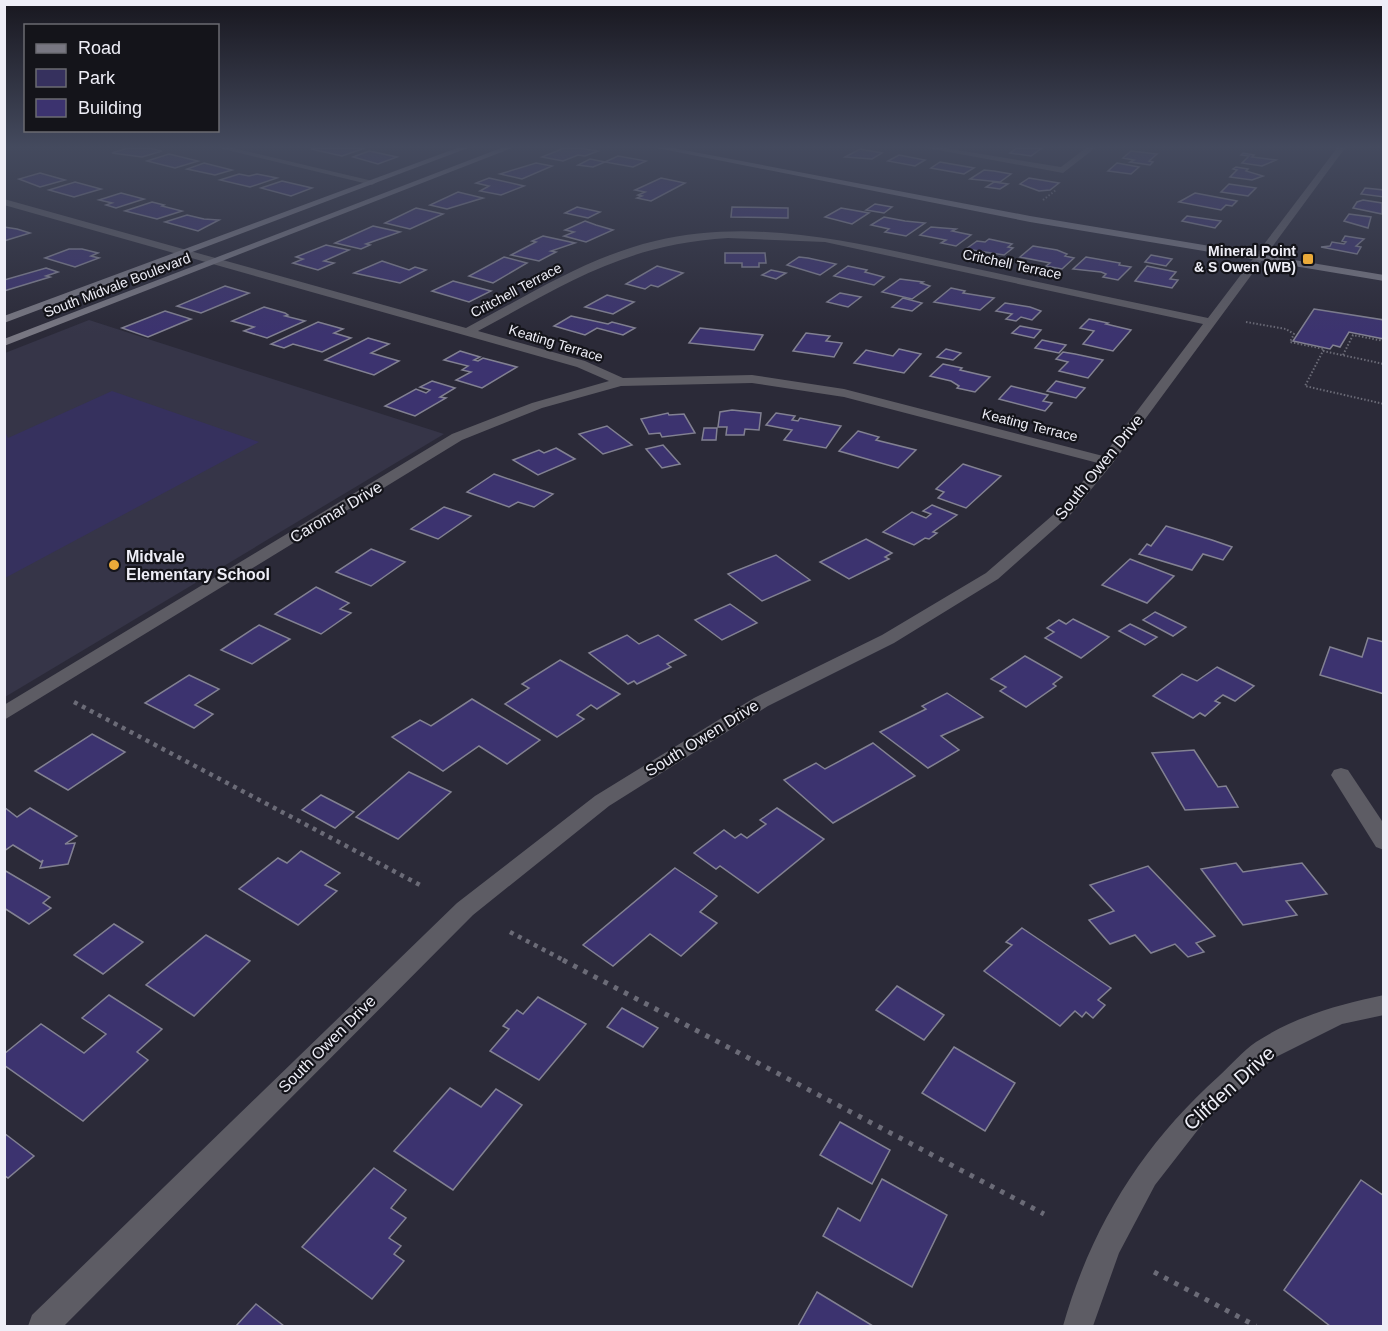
<svg xmlns="http://www.w3.org/2000/svg" width="1388" height="1331" viewBox="0 0 1388 1331" font-family="Helvetica,sans-serif">
	<rect width="100%" height="100%" fill="#2b2a38"/>
	<polygon fill="#363548" points="89,320 444,434 5,697 5,353"/>
	<polygon fill="#36315e" points="112,391 259,442 5,578 5,431 8,438"/>
	<g fill="#3c336f" stroke="#828192" stroke-width="1.5">
		<polygon points="128,148 148,148 162,151 142,157 112,153"/>
		<polygon points="316,148 365,148 342,156 311,149"/>
		<polygon points="564,148 578,148 598,151 585,156 578,155 563,161 542,157"/>
		<polygon points="1017,148 1042,148 1031,156 1010,153"/>
		<polygon points="860,149 882,153 872,159 845,157"/>
		<polygon points="369,151 397,157 378,164 353,157"/>
		<polygon points="1131,151 1157,154 1149,161 1153,162 1150,165 1130,162 1134,160 1123,158"/>
		<polygon points="1243,153 1254,155 1252,157 1276,160 1262,166 1242,163 1249,156 1241,155"/>
		<polygon points="169,154 198,161 175,168 147,161"/>
		<polygon points="899,155 925,160 915,166 888,161"/>
		<polygon points="618,156 646,161 633,167 605,162"/>
		<polygon points="590,159 605,162 593,167 578,165"/>
		<polygon points="940,162 974,168 964,174 931,168"/>
		<polygon points="204,163 232,170 215,175 187,169"/>
		<polygon points="536,163 552,166 522,179 500,174"/>
		<polygon points="1117,163 1139,167 1131,174 1108,171"/>
		<polygon points="1236,167 1248,169 1246,171 1263,176 1252,180 1230,177 1237,170 1233,169"/>
		<polygon points="984,170 994,171 1011,174 1000,182 970,179"/>
		<polygon points="40,173 65,180 40,187 19,179"/>
		<polygon points="239,174 249,176 257,174 277,178 250,187 220,180"/>
		<polygon points="489,178 524,186 501,195 480,191 489,186 476,183"/>
		<polygon points="661,178 685,183 651,201 637,198 642,196 638,195 645,192 635,190"/>
		<polygon points="1029,178 1059,183 1050,190 1039,191 1020,184"/>
		<polygon points="282,181 312,188 291,196 261,188"/>
		<polygon points="75,182 101,189 74,197 49,190"/>
		<polygon points="994,182 1008,184 1000,189 986,187"/>
		<polygon points="1229,184 1256,188 1248,196 1221,192"/>
		<polygon points="1365,188 1384,190 1384,197 1361,194"/>
		<polygon points="458,192 483,198 447,209 430,205"/>
		<polygon points="121,193 144,199 116,208 106,205 112,203 99,200"/>
		<polygon points="1195,193 1237,201 1232,206 1226,205 1221,210 1179,202"/>
		<polygon points="1363,200 1382,203 1382,214 1353,208 1357,202"/>
		<polygon points="152,202 164,205 162,206 182,211 157,219 125,211"/>
		<polygon points="875,204 892,207 884,213 866,210"/>
		<polygon points="577,207 600,212 588,218 565,213"/>
		<polygon points="732,207 788,208 788,218 731,217"/>
		<polygon points="416,208 443,214 410,229 385,223"/>
		<polygon points="841,208 869,213 852,224 825,217"/>
		<polygon points="1349,214 1371,217 1368,228 1344,221"/>
		<polygon points="187,215 204,219 219,220 198,231 165,222"/>
		<polygon points="1187,216 1221,221 1215,228 1182,221"/>
		<polygon points="884,217 905,221 925,223 906,236 885,232 889,229 871,225"/>
		<polygon points="585,221 596,225 613,230 586,242 564,236 574,232 565,230"/>
		<polygon points="373,226 400,232 366,244 370,245 361,249 335,243"/>
		<polygon points="4,227 17,229 30,233 4,241"/>
		<polygon points="931,227 956,229 952,231 971,235 956,246 941,243 946,240 920,235"/>
		<polygon points="543,236 575,243 551,251 556,252 539,261 511,255 536,242 532,241"/>
		<polygon points="1345,236 1364,239 1356,246 1361,247 1357,254 1321,247 1330,246 1332,242 1344,244 1346,242 1342,241"/>
		<polygon points="989,239 1012,244 1008,247 1013,248 1004,255 966,249 977,241 985,242"/>
		<polygon points="326,245 349,250 324,261 334,263 318,270 293,263 303,259 296,257"/>
		<polygon points="1033,246 1057,250 1067,254 1065,256 1074,258 1062,269 1046,266 1050,263 1020,257"/>
		<polygon points="69,249 82,249 98,253 91,256 99,258 75,267 45,258"/>
		<polygon points="725,253 765,253 766,263 759,263 759,267 742,267 742,263 725,263"/>
		<polygon points="1151,255 1172,259 1166,266 1145,262"/>
		<polygon points="504,257 527,263 493,283 469,276"/>
		<polygon points="799,257 808,258 836,264 820,275 787,265"/>
		<polygon points="1086,257 1120,263 1119,265 1131,267 1118,280 1103,277 1106,274 1101,272 1073,269"/>
		<polygon points="382,261 409,270 415,267 426,270 400,283 354,273"/>
		<polygon points="657,266 683,273 658,287 651,285 645,289 626,284"/>
		<polygon points="848,266 867,270 865,272 884,277 874,285 834,276"/>
		<polygon points="1147,266 1176,272 1170,279 1178,280 1172,288 1135,281"/>
		<polygon points="46,268 58,272 46,276 50,277 4,291 4,280"/>
		<polygon points="771,270 786,273 776,279 762,275"/>
		<polygon points="900,279 923,282 921,283 930,286 912,299 882,292"/>
		<polygon points="453,281 491,291 469,302 432,291"/>
		<polygon points="225,286 249,293 201,313 177,306"/>
		<polygon points="951,288 965,291 963,293 994,298 980,310 934,302"/>
		<polygon points="840,293 861,297 848,307 827,302"/>
		<polygon points="607,295 634,302 613,314 585,307"/>
		<polygon points="903,298 922,303 912,311 892,307"/>
		<polygon points="1005,303 1030,307 1041,311 1032,320 1021,317 1016,321 1006,319 1012,314 996,311"/>
		<polygon points="264,307 285,313 288,315 285,316 305,321 267,338 244,331 254,327 232,321"/>
		<polygon points="1314,309 1384,320 1384,339 1349,332 1340,347 1333,345 1330,349 1293,341"/>
		<polygon points="165,311 191,319 148,337 122,328"/>
		<polygon points="571,316 608,324 612,322 635,328 623,335 597,328 585,335 554,326"/>
		<polygon points="1089,319 1108,323 1106,324 1131,330 1113,351 1083,344 1094,331 1080,328"/>
		<polygon points="318,322 343,329 334,333 351,338 322,352 293,344 284,348 271,344"/>
		<polygon points="1020,326 1041,330 1034,338 1012,333"/>
		<polygon points="700,328 763,335 754,350 689,343"/>
		<polygon points="806,333 830,336 826,341 842,343 834,357 793,351"/>
		<polygon points="368,338 389,344 371,353 399,361 374,375 325,360"/>
		<polygon points="1042,340 1066,345 1059,353 1035,348"/>
		<polygon points="899,349 921,354 904,373 854,363 866,350 893,356"/>
		<polygon points="946,349 961,353 953,360 937,357"/>
		<polygon points="460,351 480,357 474,360 478,361 483,358 517,367 482,388 456,380 471,372 462,370 468,366 444,360"/>
		<polygon points="1063,352 1075,354 1103,360 1088,378 1059,371 1068,362 1056,359"/>
		<polygon points="943,364 962,368 960,370 990,377 975,392 957,388 959,386 951,381 930,376"/>
		<polygon points="432,381 455,388 440,397 446,398 415,416 385,406 416,389 426,393 430,390 420,387"/>
		<polygon points="1056,381 1085,388 1076,398 1047,391"/>
		<polygon points="1011,386 1048,395 1043,401 1052,403 1045,411 999,399"/>
		<polygon points="732,410 761,413 759,430 745,429 744,435 726,435 727,427 718,427 720,412"/>
		<polygon points="668,413 669,415 684,414 695,433 662,437 660,433 649,434 641,419"/>
		<polygon points="776,413 795,416 792,420 798,421 800,418 841,426 826,448 784,440 792,430 766,425"/>
		<polygon points="607,426 632,445 603,454 579,434"/>
		<polygon points="704,428 717,428 716,440 702,440"/>
		<polygon points="858,431 879,437 876,440 916,450 898,468 839,451"/>
		<polygon points="663,445 680,464 662,468 646,449"/>
		<polygon points="556,448 575,459 538,475 513,460 539,450 544,453"/>
		<polygon points="963,464 1001,476 966,508 938,498 944,492 936,489"/>
		<polygon points="494,474 553,494 534,507 518,502 509,507 467,492"/>
		<polygon points="932,505 957,515 933,532 937,533 929,539 925,538 914,545 883,532 912,512 926,518 931,514 923,511"/>
		<polygon points="444,507 471,516 438,539 411,529"/>
		<polygon points="1166,526 1212,540 1232,547 1223,560 1203,554 1192,570 1139,554 1147,544 1151,546"/>
		<polygon points="866,539 892,553 885,557 889,559 849,579 820,562"/>
		<polygon points="371,549 405,562 371,586 336,572"/>
		<polygon points="776,555 810,580 762,601 728,574"/>
		<polygon points="1130,559 1174,576 1147,603 1102,585"/>
		<polygon points="316,587 349,603 340,609 351,613 321,634 275,614"/>
		<polygon points="730,604 757,623 722,640 695,620"/>
		<polygon points="1155,612 1186,627 1173,636 1143,620"/>
		<polygon points="1073,619 1109,637 1081,658 1045,638 1054,632 1047,628 1059,620 1066,624"/>
		<polygon points="1130,624 1157,637 1145,645 1119,631"/>
		<polygon points="259,625 290,639 252,664 221,650"/>
		<polygon points="627,635 639,644 658,635 686,655 667,664 671,667 637,684 634,681 628,684 589,653"/>
		<polygon points="1368,638 1384,642 1384,694 1320,675 1330,647 1362,657"/>
		<polygon points="1025,656 1062,677 1053,684 1056,686 1026,707 1000,691 1006,687 991,679"/>
		<polygon points="560,660 620,694 597,709 591,705 577,715 584,719 557,737 505,704 529,688 522,684"/>
		<polygon points="1217,667 1254,686 1235,701 1223,695 1215,701 1220,703 1205,716 1200,713 1193,718 1153,696 1182,674 1197,681"/>
		<polygon points="189,675 219,689 195,705 213,714 194,728 145,703"/>
		<polygon points="947,693 983,717 941,736 959,750 928,768 880,732 926,709 922,706"/>
		<polygon points="472,699 540,740 507,764 479,746 443,771 392,737 420,720 431,726"/>
		<polygon points="92,734 125,752 68,790 35,771"/>
		<polygon points="873,743 915,776 833,823 784,780 816,763 825,769"/>
		<polygon points="1194,750 1218,787 1226,786 1238,807 1185,810 1152,753"/>
		<polygon points="409,772 451,792 398,839 356,817"/>
		<polygon points="321,795 354,812 335,828 302,810"/>
		<polygon points="4,807 17,817 30,808 77,836 65,844 75,843 68,864 40,868 43,860 41,862 13,845 4,851"/>
		<polygon points="777,808 824,839 758,893 720,866 716,869 694,853 724,830 735,838 741,834 747,838 766,824 760,820"/>
		<polygon points="301,851 340,873 325,885 337,891 298,925 239,889 278,858 287,863"/>
		<polygon points="1236,863 1243,872 1302,863 1327,894 1286,901 1297,915 1243,925 1201,869"/>
		<polygon points="1148,866 1215,936 1196,943 1204,952 1188,957 1175,944 1151,953 1135,935 1110,944 1089,920 1114,911 1090,885"/>
		<polygon points="675,868 717,896 700,912 717,923 681,956 650,934 613,966 583,945"/>
		<polygon points="4,870 50,897 43,903 51,908 29,924 4,908"/>
		<polygon points="114,924 143,942 103,974 74,955"/>
		<polygon points="1022,928 1111,988 1098,1000 1105,1005 1093,1018 1086,1012 1082,1017 1075,1011 1060,1026 984,971 1012,945 1006,942"/>
		<polygon points="206,935 250,961 194,1016 146,985"/>
		<polygon points="897,986 944,1015 924,1040 876,1010"/>
		<polygon points="109,995 162,1029 137,1052 148,1060 83,1121 4,1065 4,1054 41,1024 84,1053 106,1034 82,1018"/>
		<polygon points="538,997 586,1024 539,1080 490,1051 509,1029 503,1026 517,1010 523,1014"/>
		<polygon points="622,1008 658,1028 643,1047 607,1027"/>
		<polygon points="954,1047 1015,1083 985,1131 922,1093"/>
		<polygon points="450,1088 481,1107 496,1089 522,1105 453,1190 394,1151"/>
		<polygon points="840,1122 890,1150 872,1184 820,1155"/>
		<polygon points="4,1133 34,1156 8,1178 4,1175"/>
		<polygon points="374,1168 406,1190 391,1208 406,1218 389,1238 401,1246 394,1254 404,1261 372,1299 302,1247"/>
		<polygon points="882,1179 947,1215 912,1287 823,1236 838,1208 860,1221"/>
		<polygon points="1361,1180 1384,1196 1384,1324 1382,1326 1330,1326 1284,1290"/>
		<polygon points="817,1292 873,1326 798,1326"/>
		<polygon points="256,1304 284,1326 236,1326"/>
	</g>
	<g fill="none" stroke-linecap="round" stroke-linejoin="round">
		<g stroke="#6b6b77" stroke-width="2" stroke-dasharray="1.5 2" stroke-linecap="butt">
			<polyline points="1043,200 1056,190"/>
			<polyline points="1246,322 1286,329 1294,334 1290,342 1324,349 1305,386 1384,404"/>
			<polyline points="1323,351 1384,364"/>
			<polyline points="1343,355 1353,335 1384,341"/>
		</g>
		<g stroke="#6b6b77" stroke-width="4.5" stroke-dasharray="4 5" stroke-linecap="butt">
			<polyline points="74,702 420,885"/>
			<polyline points="510,932 565,961"/>
		</g>
		<g stroke="#6b6b77" stroke-width="5" stroke-dasharray="4.5 7" stroke-linecap="butt">
			<polyline points="563,960 1044,1214"/>
			<polyline points="1154,1272 1256,1326"/>
		</g>
		<g fill="#5d5c64" fill-rule="evenodd">
			<polygon points="219,148 233,148 377,182 372,185"/>
			<polygon points="927,148 945,148 1061,167 1086,148 1095,148 1063,173"/>
			<path d="M1337,148H1345L1112,464L1071,514L998,579L894,643L768,706L609,806L473,915L64,1326H28L32,1315L457,903L595,796L754,698L882,635L986,573L1061,508L1098,463L844,397L752,383L621,386L542,408L462,440L4,720V705L452,434L532,403L609,381L577,367L4,205V199L466,328C527,296 587,257 655,241C761,216 865,245 968,267C1048,284 1128,301 1208,318ZM728,238L825,242L1203,324L1103,456L844,389L752,375L623,378L585,361L478,331C566,284 625,244 728,238Z"/>
			<polygon points="1341,768 1348,770 1384,824 1384,850 1376,847 1331,775 1334,770"/>
			<path d="M1384,995V1015L1342,1024L1274,1058L1204,1122L1155,1185L1119,1253L1093,1326H1063C1091,1227 1143,1144 1219,1076C1231,1065 1243,1051 1256,1042C1294,1017 1340,1004 1384,995Z"/>
		</g>
		<g fill="#787782" fill-rule="evenodd">
			<polygon points="457,148 468,148 4,323 4,316"/>
			<polygon points="501,148 512,148 4,346 4,339"/>
			<polygon points="657,148 673,148 1030,216 1384,275 1384,281 1030,222"/>
		</g>
	</g>
	<linearGradient id="sky" x2="0" y2="1"><stop stop-color="#18171f"/><stop offset="0.44" stop-color="#444a5e"/><stop offset="1" stop-color="#444a5e" stop-opacity="0"/></linearGradient>
	<rect width="1388" height="334" fill="url(#sky)"/>
	<g fill="#ebaa39" stroke="#14141a" stroke-width="2">
		<rect x="1302" y="253" width="12" height="12" rx="3"/>
		<circle cx="114" cy="565" r="6"/>
	</g>
	<g text-anchor="middle" dominant-baseline="central" stroke-width="4.5" stroke-linejoin="round" paint-order="stroke">
		<g font-size="14" font-weight="bold" fill="#eeeef7" stroke="#14141a" text-anchor="end">
			<text x="1296" y="251">Mineral Point<tspan x="1296" dy="16">&amp; S Owen (WB)</tspan></text>
		</g>
		<g font-size="14" fill="#eeeef7" stroke="#14141a">
			<text transform="translate(1012 264) rotate(12)">Critchell Terrace</text>
			<text transform="translate(117 285) rotate(-21)">South Midvale Boulevard</text>
			<text transform="translate(516 290) rotate(-28)">Critchell Terrace</text>
			<text transform="translate(556 343) rotate(17)">Keating Terrace</text>
			<text transform="translate(1030 425) rotate(14)">Keating Terrace</text>
		</g>
		<g font-size="16" fill="#eeeef7" stroke="#14141a">
			<text transform="translate(1099 467) rotate(-51)">South Owen Drive</text>
			<text transform="translate(336 512) rotate(-31)">Caromar Drive</text>
			<text transform="translate(702 738) rotate(-32)">South Owen Drive</text>
			<text transform="translate(327 1044) rotate(-45)">South Owen Drive</text>
		</g>
		<g font-size="16" font-weight="bold" fill="#eeeef7" stroke="#14141a" text-anchor="start">
			<text x="126" y="556">Midvale<tspan x="126" dy="18">Elementary School</tspan></text>
		</g>
		<g font-size="20" fill="#eeeef7" stroke="#14141a">
			<text transform="translate(1229 1088) rotate(-42)">Clifden Drive</text>
		</g>
	</g>
	<rect width="1388" height="1331" fill="none" stroke="#eeeef7" stroke-width="12"/>
	<rect x="24" y="24" width="195" height="108" fill="#14141a" stroke="#6b6b72" stroke-width="1.5"/>
	<rect x="36" y="44" width="30" height="9" fill="#787782" stroke="#6b6b72" stroke-width="1.5"/>
	<text x="78" y="54" font-size="18" fill="#eeeef7">Road</text>
	<rect x="36" y="69" width="30" height="18" fill="#36315e" stroke="#6b6b72" stroke-width="1.5"/>
	<text x="78" y="84" font-size="18" fill="#eeeef7">Park</text>
	<rect x="36" y="99" width="30" height="18" fill="#3c336f" stroke="#6b6b72" stroke-width="1.5"/>
	<text x="78" y="114" font-size="18" fill="#eeeef7">Building</text>
</svg>
